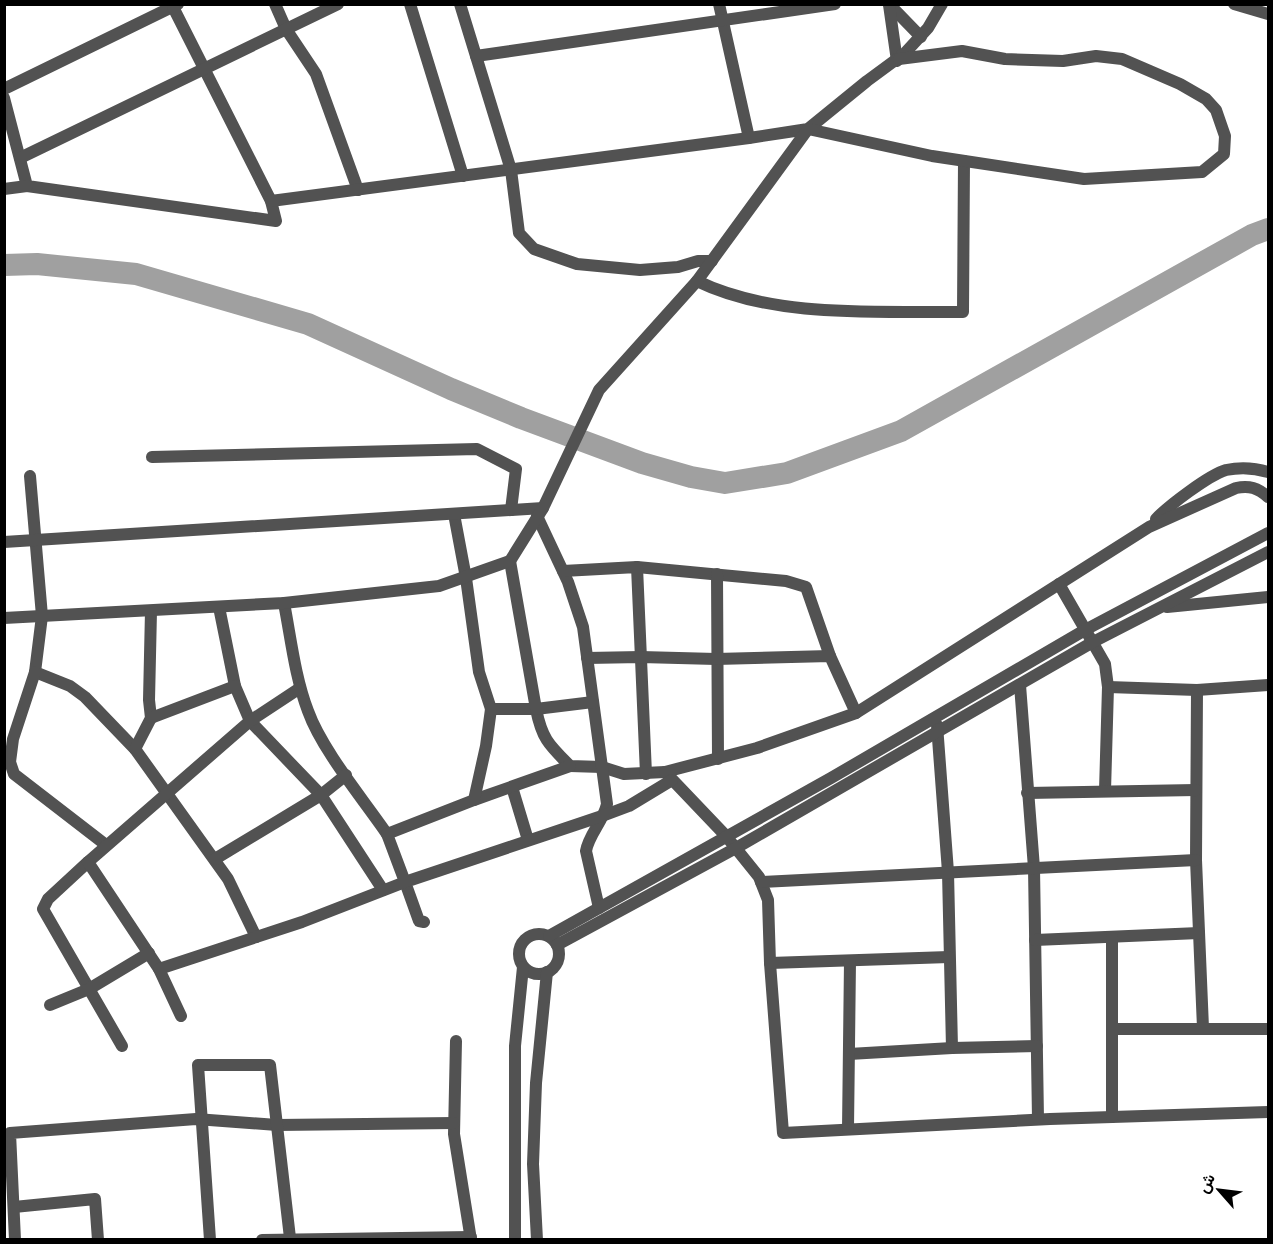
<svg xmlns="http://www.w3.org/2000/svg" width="1273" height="1244" viewBox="0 0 1273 1244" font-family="'DM Sans',Vazirmatn,sans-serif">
	<rect width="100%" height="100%" fill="#fff"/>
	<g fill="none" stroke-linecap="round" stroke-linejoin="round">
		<polyline stroke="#a0a0a0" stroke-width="22" points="4,265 37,264 136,274 308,324 451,389 521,418 642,463 691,477 725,483 787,473 901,431 1252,235 1268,229"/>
		<g stroke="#525252" stroke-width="12">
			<polyline points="275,4 286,29 316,74 358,190"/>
			<polyline points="410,4 463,176"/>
			<polyline points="460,4 511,170 519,233 534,249 577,264 640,270 678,267 698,261 712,261"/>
			<polyline points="719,4 749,138"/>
			<polyline points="889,4 921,37"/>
			<polyline points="1234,4 1268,14"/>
			<polyline points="889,5 897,61"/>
			<polyline points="476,56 835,4"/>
			<polyline points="4,89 178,4"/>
			<polyline points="4,98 27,186 276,221 271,201 173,7"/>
			<polyline points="20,158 338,4"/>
			<polyline points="4,189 27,186"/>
			<polyline points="271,201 749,138 808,129 867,81 905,53 928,28 942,4"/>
			<path d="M697,281C775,319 878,311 963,312L964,161"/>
			<polyline points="152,457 477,449 516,469 511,510"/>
			<polyline points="30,476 42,616 35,672 70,686 85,697 135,749"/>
			<path d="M454,514L466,578L479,672L491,709H536C542,739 549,745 570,766L602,767L624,774L665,772L726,836L759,877L768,900L770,963L783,1133L1050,1119L1268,1112"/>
			<path d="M537,516L568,582L583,627L607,804C603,822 589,834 586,851L599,908"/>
			<path d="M1156,519C1168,506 1209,475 1226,470C1240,467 1255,468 1268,472"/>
			<polyline points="4,542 543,508"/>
			<polyline points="510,561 536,709 593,702"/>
			<polyline points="637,567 786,581 806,587 830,656"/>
			<polyline points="563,571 637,567 646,774"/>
			<polyline points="717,574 718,759"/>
			<polyline points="1059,584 1105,664 1108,687 1105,791"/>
			<path d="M284,603C291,639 295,677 308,711C322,750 363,799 387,834"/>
			<polyline points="219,607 235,686 250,721 321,795 383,890"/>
			<polyline points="1167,607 1268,597"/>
			<polyline points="151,611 149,700 151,718 135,749 228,879 256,937"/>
			<polyline points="4,618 284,603 439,586 510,561 543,508 599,390 697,281 808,129 932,156 1084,179 1202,172 1224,154 1225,136 1216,110 1206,99 1180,84 1122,59 1096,56 1063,61 1005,59 962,51 899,59"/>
			<polyline points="587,658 641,657 716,659 830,656 856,713"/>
			<polyline points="35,672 13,739 10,762 14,774 106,845"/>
			<polyline points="1020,685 1034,868 1038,1119"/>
			<polyline points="1108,687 1197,690 1268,685"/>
			<polyline points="1197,690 1196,860 1203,1028"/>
			<polyline points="151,718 235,686"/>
			<polyline points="937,725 948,872 952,1048"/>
			<path d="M665,772L757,748L856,713L1149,527L1236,488C1249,485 1258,488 1268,497"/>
			<polyline points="512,787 528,840"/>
			<polyline points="1027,793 1196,790"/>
			<polyline points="474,800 570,766"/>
			<polyline points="215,859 321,795 346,775"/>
			<polyline points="88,862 48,899 43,909 122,1046"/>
			<polyline points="761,882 1196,860"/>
			<polyline points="424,922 419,921 405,882 605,815 629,806 672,780"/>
			<circle cx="539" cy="954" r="20"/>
			<polyline points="549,936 831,778 1085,630 1268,533"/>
			<polyline points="1035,940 1199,933"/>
			<polyline points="557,945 736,848 1093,642 1268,552"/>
			<polyline points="770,963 949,957"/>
			<polyline points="159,969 88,862 250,721 300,688"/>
			<polyline points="50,1005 89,989 149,953"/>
			<polyline points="181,1016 159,969 302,922 405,882 387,834 474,800 486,746 491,709"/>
			<polyline points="1112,1029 1268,1029"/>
			<polyline points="456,1041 454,1134 471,1240"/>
			<polyline points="849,1054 952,1048 1037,1046"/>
			<polyline points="1112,1117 1112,937"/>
			<polyline points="848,1129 850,961"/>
			<polyline points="14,1207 95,1199 98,1240"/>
			<polyline points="15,1240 10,1133 196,1119 277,1125 454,1123"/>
			<polyline points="210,1240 198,1065 270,1065 290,1238"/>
			<polyline points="262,1240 471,1237"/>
			<polyline points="515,1240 515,1046 523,967"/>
			<polyline points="537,1240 533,1164 536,1083 547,972"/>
		</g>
	</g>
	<rect width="1273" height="1244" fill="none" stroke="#000000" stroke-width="12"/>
	<g transform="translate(1219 1190) rotate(298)" stroke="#ffffff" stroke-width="4.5" paint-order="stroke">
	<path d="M0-4.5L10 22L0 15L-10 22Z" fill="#000000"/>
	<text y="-9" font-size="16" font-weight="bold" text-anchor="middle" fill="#000000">ش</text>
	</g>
</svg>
